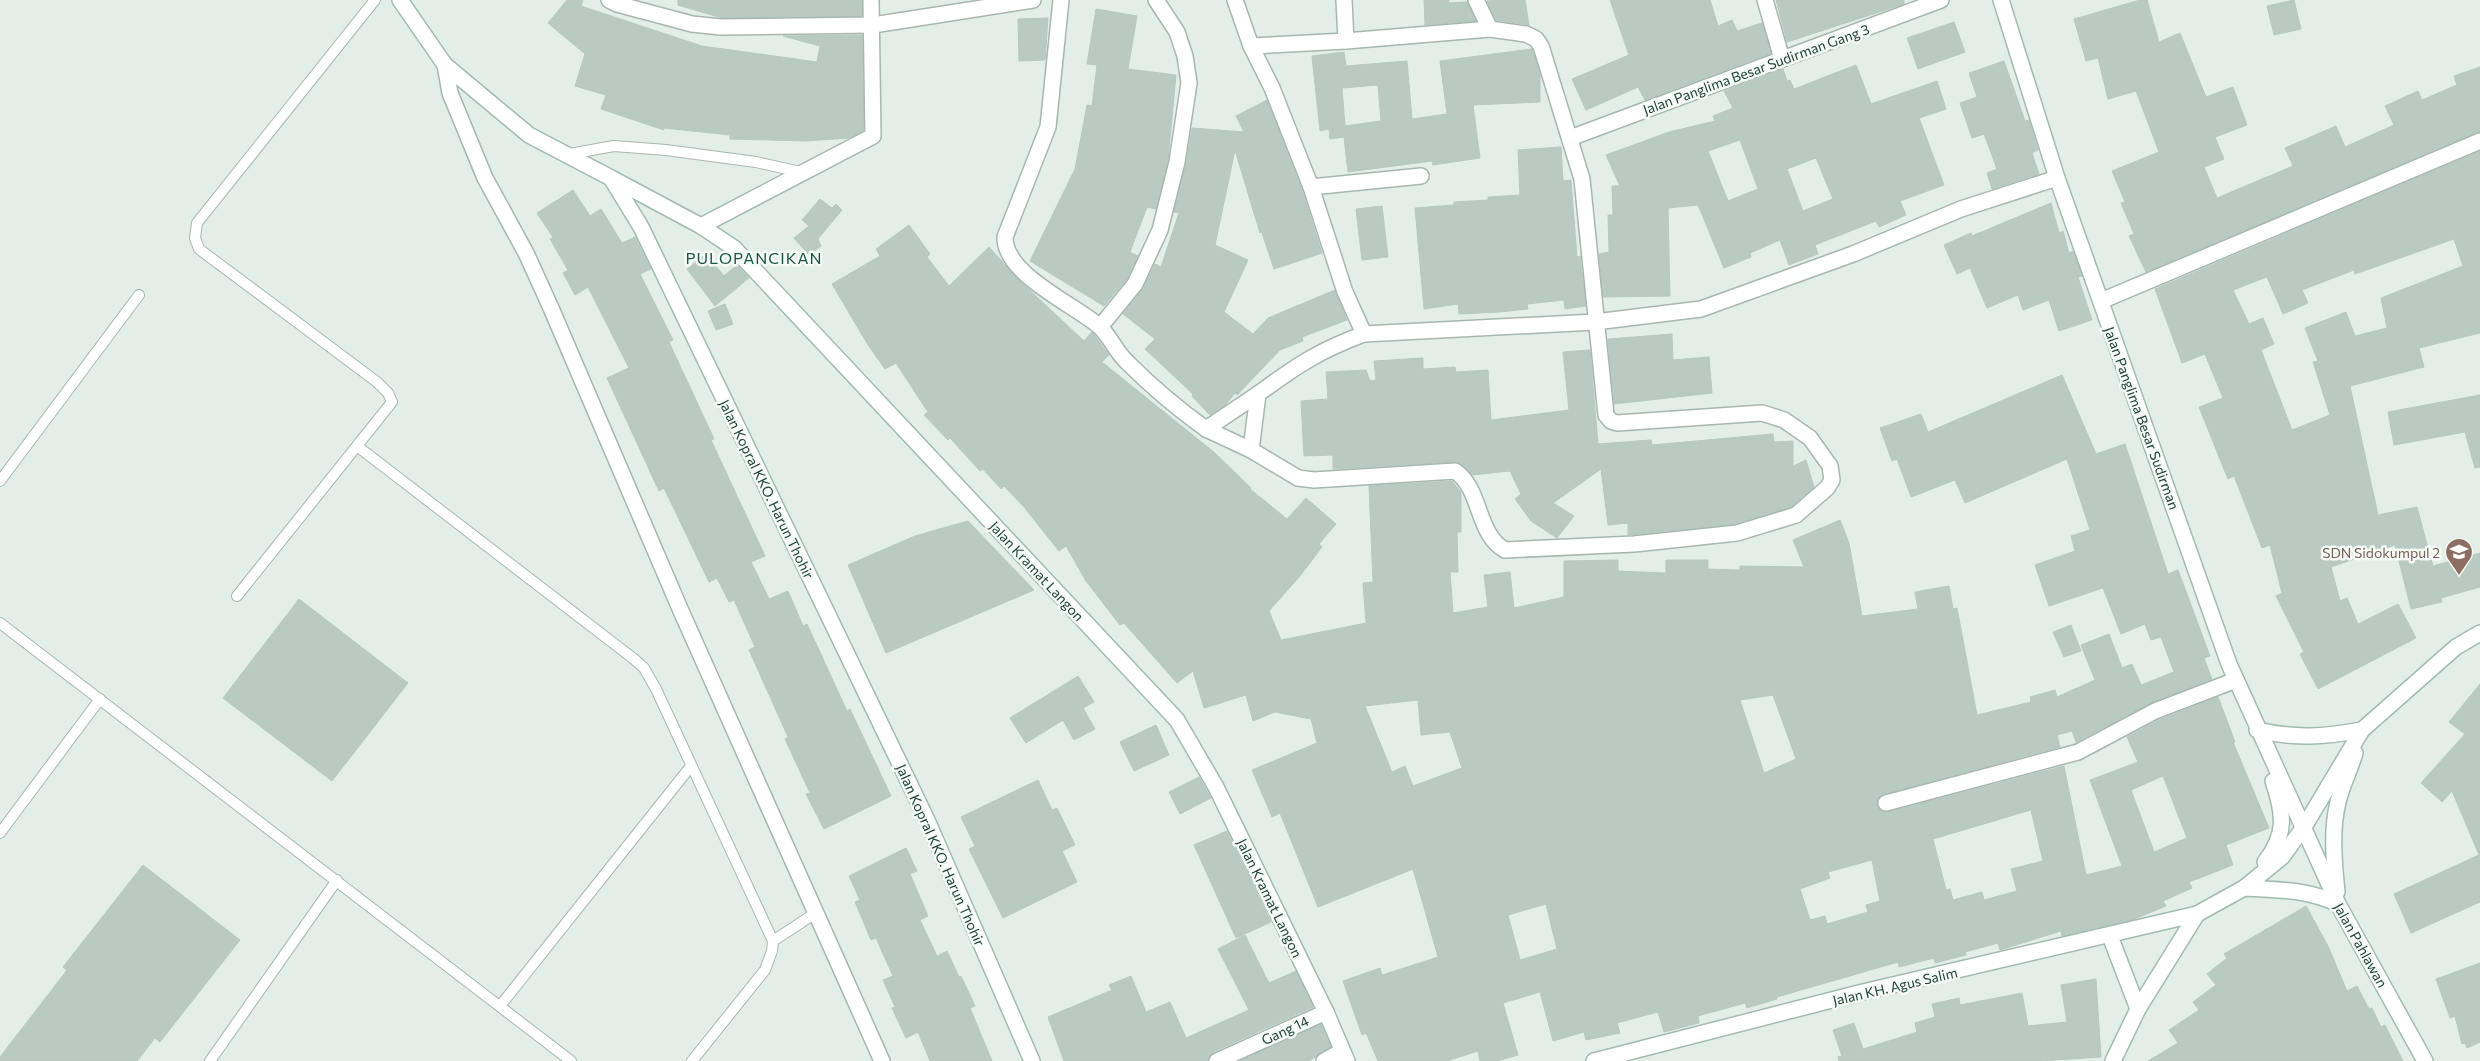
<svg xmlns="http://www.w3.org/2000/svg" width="2480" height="1061" viewBox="0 0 2480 1061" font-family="Commissioner,sans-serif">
	<rect width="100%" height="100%" fill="#e4eee9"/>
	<g fill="#b9cac2" stroke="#b6c9c0" fill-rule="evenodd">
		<polygon points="567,0 583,0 581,6 702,46 817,62 820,46 783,36 862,35 864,130 849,138 806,141 730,139 730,135 664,128 664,130 601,109 606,95 575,86 585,54 548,23"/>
		<polygon points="678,0 862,0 862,16 722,18 678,5"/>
		<polygon points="1424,0 1449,0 1449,3 1467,2 1476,21 1425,25"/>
		<polygon points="1499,0 1525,0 1529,25 1496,20 1487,1"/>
		<polygon points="1610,0 1710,0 1718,26 1732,20 1737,31 1762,23 1771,53 1645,100 1638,87 1586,110 1572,79 1629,55"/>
		<polygon points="1776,0 1904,0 1904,4 1787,42"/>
		<polygon points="2140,0 2147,0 2159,42 2180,33 2206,97 2233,87 2247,125 2215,137 2224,159 2204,167 2217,198 2293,166 2285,148 2336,126 2345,147 2394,125 2385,106 2418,91 2422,100 2457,85 2454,76 2480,67 2480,132 2146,272 2129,236 2134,234 2121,203 2125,202 2112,171 2159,152 2136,91 2108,99 2098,58 2086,61 2074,19"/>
		<polygon points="2294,0 2301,29 2274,35 2267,6"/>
		<polygon points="1096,9 1137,16 1128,69 1176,75 1168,160 1156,209 1147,207 1130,252 1138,256 1127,279 1104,306 1030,261 1075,169 1087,105 1092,106 1097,65 1087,64"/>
		<polygon points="1048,18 1045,60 1019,61 1018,19"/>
		<polygon points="1954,22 1965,52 1918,69 1907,38"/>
		<path d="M1532,49L1540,73V102L1473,105L1480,158L1433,165L1432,161L1348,172L1344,137L1330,139L1329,129L1320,131L1312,56L1344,52L1346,66L1407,61L1412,119L1447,114L1440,61ZM1378,85L1381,121L1345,126L1342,88Z"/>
		<polygon points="2004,61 2025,121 2029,120 2038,150 2032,153 2039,174 1992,189 1987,173 1997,169 1984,134 1972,138 1960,103 1977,97 1969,73"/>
		<path d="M1856,65L1871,104L1937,81L1946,109L1919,118L1944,185L1900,201L1906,215L1879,227L1876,221L1815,245L1818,254L1789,265L1780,240L1750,253L1751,257L1724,268L1698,205L1668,208L1670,296L1603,297L1599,254L1609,252L1608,215H1613L1612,186H1620L1606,155L1669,132L1715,121L1713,116L1733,108L1724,91L1783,69L1787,81L1790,80L1794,89ZM1740,140L1758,189L1728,201L1708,151ZM1816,158L1833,199L1803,211L1787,169Z"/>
		<polygon points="1267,100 1302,190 1322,253 1274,269 1261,230 1260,233 1235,150 1215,245 1248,260 1224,312 1253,334 1268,318 1335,290 1347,320 1302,337 1303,341 1280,350 1237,395 1235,393 1226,404 1210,415 1192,396 1193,394 1145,349 1155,339 1123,314 1142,290 1155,264 1161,267 1179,213 1174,212 1186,164 1192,128 1244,132 1236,116"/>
		<polygon points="1561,147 1563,181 1571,180 1577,257 1580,256 1586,306 1565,309 1564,300 1527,304 1528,309 1499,312 1459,314 1458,304 1424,309 1415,208 1454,205 1454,202 1488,200 1488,197 1520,195 1518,150"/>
		<path d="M2480,151V333L2419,348L2424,367L2350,386L2378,515L2417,507L2433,566L2480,553V587L2441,598L2442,602L2411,609L2395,545L2331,567L2340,601L2347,598L2358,624L2398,604L2416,638L2318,689L2300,654L2304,652L2276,596L2282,593L2270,545L2262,548L2234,476L2228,479L2199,407L2223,398L2205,354L2182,363L2155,289ZM2454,239L2463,266L2381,298L2387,328L2355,336L2346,312L2305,328L2318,361L2313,362L2330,415L2292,430L2261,350L2274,344L2263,318L2249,324L2233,290L2267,277L2283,314L2308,303L2302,290L2354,270L2355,274Z"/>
		<polygon points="573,190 590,216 601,209 622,243 635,237 651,269 640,274 673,340 669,342 714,439 711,440 765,556 751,562 769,599 788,591 803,626 807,624 847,711 850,709 891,796 824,829 806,794 810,793 785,739 788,737 749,650 755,647 734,600 729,602 717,578 709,582 664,488 659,491 607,378 629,368 588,287 575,295 563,273 568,270 550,239 553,237 537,213"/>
		<polygon points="820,199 832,208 836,204 842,210 818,239 821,246 809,255 794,238 809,226 802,220"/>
		<polygon points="2051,203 2059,233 2063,231 2069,253 2073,251 2082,276 2078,277 2092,320 2059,331 2049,300 2023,310 2018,295 1987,308 1970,268 1957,274 1944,245 1971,233 1972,236"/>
		<polygon points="1382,206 1388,257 1362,260 1356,209"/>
		<path d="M909,225L930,254L927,257L949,286L989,247L1021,282L1084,341L1092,332L1109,355L1102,362L1215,453L1251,488L1250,489L1287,519L1306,498L1336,524L1319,544L1322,547L1300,576L1269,611L1281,640L1366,623L1363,583L1373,582L1369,486L1452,481L1461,492V532H1457L1458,572H1450L1453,613L1488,607L1484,575L1510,572L1514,608L1564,597V561L1618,560V571L1666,573V560H1708V569L1740,570V566L1804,567L1793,540L1840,520L1849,543L1862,616L1918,609L1915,592L1949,586L1953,609L1957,608L1977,715L2031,702L2030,697L2055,690L2057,697L2095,680L2081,645L2109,634L2122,668L2132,664L2141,685L2174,672L2161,637L2151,640L2145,624L2121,634L2103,588L2049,606L2035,565L2075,551L2071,536L2090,530L2067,459L1965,503L1955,480L1911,497L1897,459L1892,461L1880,428L1921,414L1928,432L2062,375L2096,454L2125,444L2168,574L2178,570L2210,656L2204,658L2212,679L2151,703L2076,742L2072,731L2057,735L2060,747L1884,794L1877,800V806L1883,812H1888L2064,766L2086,875L2122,866L2090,780L2138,762L2127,737L2159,720L2218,697L2235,742H2233L2269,828L2226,845L2233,865L2189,882L2192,888L2163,901L2166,906L2132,920L2062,936L2061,931L2000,950L1998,943L1965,952L1966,955L1935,963L1934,958L1899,967L1898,962L1777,997V999L1747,1008L1745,1003L1698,1016L1699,1023L1664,1032L1658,1012L1617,1023L1620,1033L1586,1040L1584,1032L1553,1041L1540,992L1503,1003L1518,1055L1497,1061H1480L1478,1051L1447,1061H1378L1366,1033L1362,1035L1343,981L1380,968L1382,975L1438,957L1413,869L1318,907L1280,813L1272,817L1252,770L1317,743L1311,719L1275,712L1253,721L1246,695L1204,708L1193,671L1177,683L1124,623L1120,625L1086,581L1066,546L1059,551L1024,507L1004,486L1001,489L983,469L980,471L950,438L948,440L924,415L928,412L896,363L885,369L868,345L832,284L880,256L876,249ZM1773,695L1796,759L1764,773L1740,700ZM1418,700L1421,735L1450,732L1462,768L1413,786L1405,766L1392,772L1365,706ZM2163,776L2187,838L2154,852L2131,790ZM2031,810L2043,861L2011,869L2017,891L1984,900L1982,892L1953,900L1950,889L1946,890L1933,839ZM1872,860L1880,901L1866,905L1868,912L1827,924L1825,916L1810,920L1800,889L1830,878L1828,872ZM1546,904L1557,949L1520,960L1508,915Z"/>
		<polygon points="706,254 724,276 737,265 749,278 715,306 687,269"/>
		<polygon points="725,304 733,324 716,330 708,311"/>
		<polygon points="1672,334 1673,360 1709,357 1712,393 1614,404 1608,339"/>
		<polygon points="1590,350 1598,444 1651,440 1652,445 1773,434 1774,442 1793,441 1793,466 1806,460 1814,487 1791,507 1735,524 1628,535 1628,523 1608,525 1601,469 1553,503 1574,516 1557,538 1531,521 1515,499 1521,494 1510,471 1472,475 1461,464 1454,462 1333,469 1333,455 1304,456 1301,401 1328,399 1326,372 1366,370 1370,381 1376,380 1374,361 1423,358 1423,369 1455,367 1456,372 1488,370 1491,420 1569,410 1563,352"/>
		<polygon points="2480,395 2480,467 2475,468 2465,432 2394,445 2388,412"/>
		<polygon points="968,521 1034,590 886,653 848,565 915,536"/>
		<polygon points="299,599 408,683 332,781 223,698"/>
		<polygon points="2071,625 2081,651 2064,657 2053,632"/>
		<polygon points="1078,676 1094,702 1083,708 1095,729 1074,740 1063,720 1026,743 1010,718"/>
		<polygon points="2480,684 2480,902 2411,933 2394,894 2479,855 2452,791 2442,802 2421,783 2465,734 2449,722"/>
		<polygon points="1156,725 1169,755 1134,771 1120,742"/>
		<polygon points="1199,777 1211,798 1180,814 1169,792"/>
		<polygon points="1038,780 1052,810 1057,808 1075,845 1062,851 1077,882 1003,918 969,849 975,846 961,817"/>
		<polygon points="1227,831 1271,922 1236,938 1194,845"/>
		<polygon points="906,848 917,871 910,874 928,916 920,920 937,956 947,951 959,977 961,976 975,1006 970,1008 992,1061 930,1061 918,1032 906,1038 892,1008 895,1007 883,980 893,976 876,938 871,940 855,902 860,900 849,876"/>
		<polygon points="143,865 240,940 160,1042 155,1038 137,1061 0,1061 0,1057 67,970 63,967"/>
		<polygon points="2306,906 2328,946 2347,991 2357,986 2369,1009 2372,1008 2381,1027 2385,1025 2403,1061 2148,1061 2178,1043 2169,1030 2199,1010 2193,1002 2216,985 2207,974 2227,958 2224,954"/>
		<polygon points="1245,935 1269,983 1296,971 1313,1007 1213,1052 1208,1061 1064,1061 1048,1017 1112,990 1109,985 1131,976 1146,1012 1170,1002 1186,1038 1249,1010 1218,949"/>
		<polygon points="2480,963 2480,1042 2467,1048 2465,1043 2462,1044 2455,1016 2450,1018 2436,979"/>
		<polygon points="2096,979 2101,1057 2040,1061 1839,1061 1838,1057 1842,1056 1833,1030 1854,1023 1863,1049 1917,1032 1915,1023 1935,1017 1932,1004 1959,998 1960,1005 2022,993 2028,1026 2067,1022 2061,985"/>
		<polygon points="1321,1024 1331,1047 1309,1061 1240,1061"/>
	</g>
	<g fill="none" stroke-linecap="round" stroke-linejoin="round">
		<defs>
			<g id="lane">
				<polyline points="569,154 614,146 666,150 756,162 805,173"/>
				<polyline points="357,446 634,659 644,668 656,689 773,941 772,951 765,970 692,1061"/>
				<polyline points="0,481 139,295"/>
				<polyline points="237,596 392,402 388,393 377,382 199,249 195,238 197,223 375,0"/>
				<polyline points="0,623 571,1061"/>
				<polyline points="0,833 100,699"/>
				<polyline points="773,941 817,912"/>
				<polyline points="500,1006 691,766"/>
				<polyline points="210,1061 337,880"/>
			</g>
			<g id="street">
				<polyline points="609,0 617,4 692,24 721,27 873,25 1033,0"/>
				<path d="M1061,0L1048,127L1005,237C1004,274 1073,304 1099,326C1110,336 1116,352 1127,362C1152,387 1178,409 1206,429"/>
				<polyline points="1235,0 1251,46 1272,88 1311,187 1345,292 1364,334"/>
				<polyline points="1476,0 1490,29"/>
				<polyline points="1765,0 1782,59"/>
				<polyline points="1251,46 1346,41 1344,0"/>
				<polyline points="445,65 450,93 485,178 526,253 551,308 681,611 882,1061"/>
				<polyline points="1570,138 1941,0"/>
				<polyline points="1311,187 1421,176"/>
				<polyline points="701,226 873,136 871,0"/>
				<polyline points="2101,301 2480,141"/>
				<polyline points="1100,327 1135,284 1160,230 1177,162 1189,83 1185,56 1177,32 1156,0"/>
				<path d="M1258,394L1206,429L1251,450L1298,478L1314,480L1455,471C1482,489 1476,534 1505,550L1634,544L1737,533L1796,515L1827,488L1832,480L1830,466L1810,438L1784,420L1762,413L1617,423L1611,421L1606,415L1582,179L1541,46L1536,39L1526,34L1490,29L1346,41"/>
				<path d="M1251,450L1258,394C1296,366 1320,350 1364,334L1595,322L1701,309L1853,254L1961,209L2057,178"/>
				<polyline points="1886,803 2078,752 2155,711 2236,680"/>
				<polyline points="1217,1061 1326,1012"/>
				<polyline points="1324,1061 1342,1051"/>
			</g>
			<g id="secondary">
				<polyline points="400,0 445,65 529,135 611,178 641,227 927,820 1032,1061"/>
				<polyline points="2001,0 2057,178 2229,664 2338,904 2425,1061"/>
				<polyline points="613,179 701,226 734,248 1177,720 1216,787 1326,1012 1347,1061"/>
				<path d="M2257,730C2296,739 2323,737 2362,730"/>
				<path d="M2265,862C2287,834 2284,814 2273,781"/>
				<path d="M2244,888C2277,890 2308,889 2338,904"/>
				<path d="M2337,892C2334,863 2331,830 2338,802C2342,785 2350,770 2355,753"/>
				<polyline points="2110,936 2138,1009"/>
				<polyline points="1594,1061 1863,992 2197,914 2244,888 2282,857 2304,827 2362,730 2456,647 2480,633"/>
				<polyline points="2113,1061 2138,1009 2197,914"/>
			</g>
		</defs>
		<use href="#lane" stroke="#a6b7b0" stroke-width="12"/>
		<use href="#street" stroke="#a6b7b0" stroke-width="18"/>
		<use href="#secondary" stroke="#a1bbb1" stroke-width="18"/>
		<use href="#lane" stroke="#fff" stroke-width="10"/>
		<use href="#street" stroke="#fff" stroke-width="15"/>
		<use href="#secondary" stroke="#fff" stroke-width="15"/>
	</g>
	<defs>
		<symbol id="school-pin" viewBox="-11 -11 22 30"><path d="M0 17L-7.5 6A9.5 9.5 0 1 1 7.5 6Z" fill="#8d6e63" stroke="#f5faf7"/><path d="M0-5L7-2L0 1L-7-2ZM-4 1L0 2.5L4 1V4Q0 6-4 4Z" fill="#fff"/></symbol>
	</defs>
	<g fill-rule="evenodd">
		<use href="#school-pin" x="2443" y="536" width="32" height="43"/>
	</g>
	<g text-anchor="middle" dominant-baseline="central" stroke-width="5" stroke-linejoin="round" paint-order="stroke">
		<g font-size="14" fill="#214238" stroke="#f5faf7">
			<text transform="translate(1756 69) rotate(-20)">Jalan Panglima Besar Sudirman Gang 3</text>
			<text transform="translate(2142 418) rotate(70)">Jalan Panglima Besar Sudirman</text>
			<text transform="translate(767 489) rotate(64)">Jalan Kopral KKO. Harun Thohir</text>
			<text transform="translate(1037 571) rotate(47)">Jalan Kramat Langon</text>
			<text transform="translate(941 855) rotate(66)">Jalan Kopral KKO. Harun Thohir</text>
			<text transform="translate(1270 898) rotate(64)">Jalan Kramat Langon</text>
			<text transform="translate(2361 945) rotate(61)">Jalan Pahlawan</text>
			<text transform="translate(1895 986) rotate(-13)">Jalan KH. Agus Salim</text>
			<text transform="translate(1285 1030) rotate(-25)">Gang 14</text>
		</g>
		<g font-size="14" fill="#785e54" stroke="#f5faf7" text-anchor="end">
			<text x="2440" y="552">SDN Sidokumpul 2</text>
		</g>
		<g font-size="16" letter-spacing="1" fill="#1c5646" stroke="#f5faf7">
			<text x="754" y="257">PULOPANCIKAN</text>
		</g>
	</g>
</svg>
